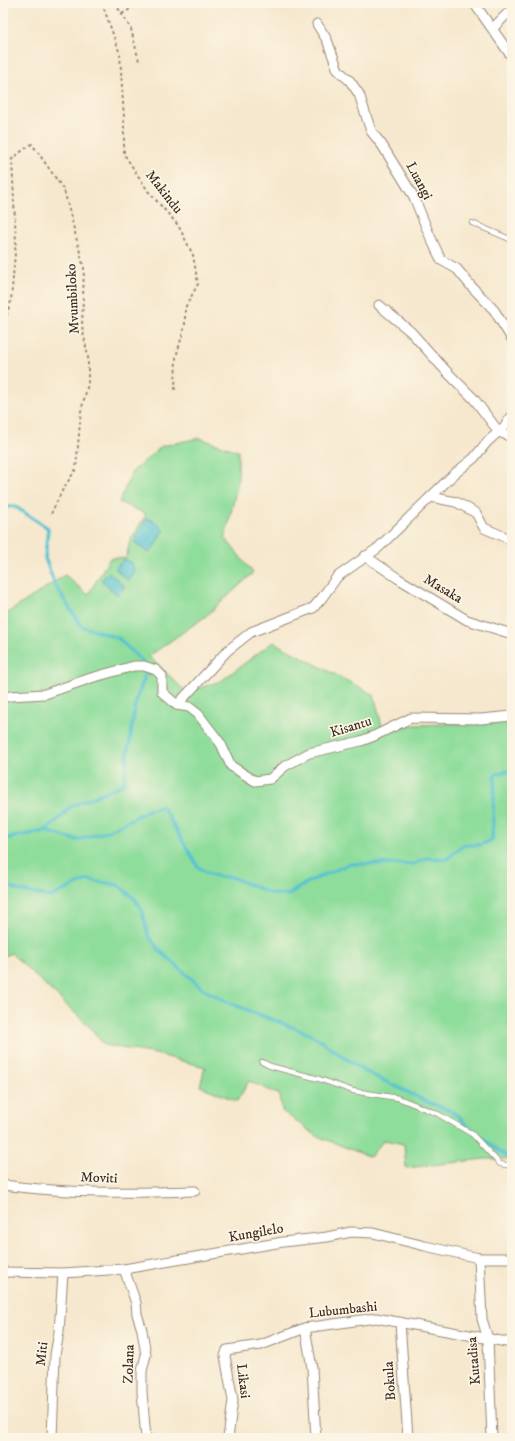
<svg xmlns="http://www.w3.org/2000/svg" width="515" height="1441" viewBox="0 0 515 1441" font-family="'IM FELL DW Pica',serif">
	<rect width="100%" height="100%" fill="#fcf5e5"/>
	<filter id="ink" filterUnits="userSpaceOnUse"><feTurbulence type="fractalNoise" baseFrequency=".025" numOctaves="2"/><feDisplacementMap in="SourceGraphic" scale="8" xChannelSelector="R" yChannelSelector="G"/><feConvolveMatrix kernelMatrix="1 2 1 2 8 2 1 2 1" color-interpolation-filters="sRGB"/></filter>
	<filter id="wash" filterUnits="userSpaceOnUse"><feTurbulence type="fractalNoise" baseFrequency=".012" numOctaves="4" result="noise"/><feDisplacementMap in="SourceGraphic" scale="16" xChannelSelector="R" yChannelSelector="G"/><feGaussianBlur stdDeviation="0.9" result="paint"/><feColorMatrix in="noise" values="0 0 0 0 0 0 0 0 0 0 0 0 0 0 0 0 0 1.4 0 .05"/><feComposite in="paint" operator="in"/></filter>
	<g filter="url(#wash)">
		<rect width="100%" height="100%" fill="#f6e8ce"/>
		<polygon fill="#8fdd9b" stroke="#65845c" points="199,438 238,451 238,482 225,538 253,573 206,616 149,656 186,692 221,681 273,642 374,695 382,726 512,722 512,1159 485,1159 406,1168 404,1144 384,1140 370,1157 317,1136 282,1111 280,1095 249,1081 237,1101 200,1086 205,1067 156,1054 104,1045 91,1028 11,953 3,957 3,616 65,575 88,595 110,558 126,558 130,541 146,514 119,502 132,472 162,446"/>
		<g fill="#57c3d1" stroke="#497678">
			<polygon points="146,518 156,522 164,529 151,552 147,552 134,542"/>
			<polygon points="124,559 131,562 135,571 129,580 123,577 115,568"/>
			<polygon points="109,572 125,587 117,595 101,580"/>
		</g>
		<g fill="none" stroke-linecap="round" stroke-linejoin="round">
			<g stroke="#57c3d1" stroke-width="3.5">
				<polyline points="3,508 14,506 48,528 45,558 55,585 81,626 118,638 142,661 144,671 144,679 136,701 123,784 70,807 61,817 45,831"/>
				<polyline points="3,839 45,831 77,840 108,831 147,811 162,806 198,867 207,873 220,877 231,877 272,894 288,895 308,882 349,864 414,864 426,858 447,859 463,845 480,845 492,840 495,775 502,772 512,771"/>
				<polyline points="3,883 17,890 50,897 87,880 118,885 135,899 142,910 148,935 159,950 203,989 227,1002 265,1017 295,1028 315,1037 364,1071 430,1103 447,1109 459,1116 464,1123 499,1151 512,1159"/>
			</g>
		</g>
	</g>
	<g filter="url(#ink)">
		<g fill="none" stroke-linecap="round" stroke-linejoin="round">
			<defs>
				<g id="service">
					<polyline points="472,223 512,240"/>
					<polyline points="262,1062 270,1066 319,1079 353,1091 398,1098 438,1114 472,1134 500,1164 512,1166"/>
				</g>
				<g id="minor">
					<polyline points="474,3 512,57"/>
					<polyline points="317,24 327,40 338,70 350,81 359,94 371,131 382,145 414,197 429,234 441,260 457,269 471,286 494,310 512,339"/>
					<polyline points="493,28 512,9"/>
					<polyline points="379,305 411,332 447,372 474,399 499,432 512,437"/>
					<polyline points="431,497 456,502 476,513 484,528 512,540"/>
					<polyline points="365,556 399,579 467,620 512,634"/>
					<polyline points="3,698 10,696 45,694 91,678 134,666 144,666 156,670 162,676 162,692 177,705 189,707 198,714 221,744 231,766 255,781 270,779 285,766 309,753 361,741 374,736 411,718 481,719 512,716"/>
					<polyline points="177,705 227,651 251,632 313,608 321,599 337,577 378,548 453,475 474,458 487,442 504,427 512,416"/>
					<path d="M3,1185C67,1194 131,1193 195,1191"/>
					<polyline points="479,1258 482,1319 488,1339 492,1438"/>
					<polyline points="124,1269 136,1303 137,1314 142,1330 146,1355 142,1371 142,1392 146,1438"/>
					<polyline points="3,1272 63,1273 124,1269 283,1242 327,1237 351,1232 373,1233 425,1246 479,1258 512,1258"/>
					<polyline points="400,1322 408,1438"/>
					<polyline points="305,1328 312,1368 316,1438"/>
					<polyline points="52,1438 55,1355 59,1332 63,1273"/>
					<polyline points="228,1438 233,1400 225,1356 227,1350 261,1345 305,1328 376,1318 512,1343"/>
				</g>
			</defs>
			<use href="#service" stroke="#988976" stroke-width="6"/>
			<use href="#minor" stroke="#988976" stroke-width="11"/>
			<g stroke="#988976" stroke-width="2" stroke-dasharray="3 3" stroke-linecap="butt">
				<polyline points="102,3 120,54 124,118 124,154 148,191 178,225 193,255 198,284 185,308 185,325 176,357 175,391"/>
				<polyline points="115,3 131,29 139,61"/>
				<polyline points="122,14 140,3"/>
				<polyline points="3,327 11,301 16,241 12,159 23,150 32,144 64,190 84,268 82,326 88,357 88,384 81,411 76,469 62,491 50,516"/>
			</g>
			<use href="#service" stroke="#fff" stroke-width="4.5"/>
			<use href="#minor" stroke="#fff" stroke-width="9"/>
		</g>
	</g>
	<g text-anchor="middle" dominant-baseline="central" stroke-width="3.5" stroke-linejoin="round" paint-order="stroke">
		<g font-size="14" fill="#3b2a1e" stroke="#fcf5e5">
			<text transform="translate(419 181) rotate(62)">Luangi</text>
			<text transform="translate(164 192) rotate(52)">Makindu</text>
			<text transform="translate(73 299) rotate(-93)">Mvumbiloko</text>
			<text transform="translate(443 589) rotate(31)">Masaka</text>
			<text transform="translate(351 727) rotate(-17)">Kisantu</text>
			<text transform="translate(99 1178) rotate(2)">Moviti</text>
			<text transform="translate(256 1233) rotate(-10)">Kungilelo</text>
			<text transform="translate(343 1310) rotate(-6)">Lubumbashi</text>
			<text transform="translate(42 1354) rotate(-84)">Miti</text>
			<text transform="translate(474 1361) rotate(-95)">Kutadisa</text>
			<text transform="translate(129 1364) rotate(-88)">Zolana</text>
			<text transform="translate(243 1381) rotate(83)">Likasi</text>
			<text transform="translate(390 1381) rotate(-94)">Bokula</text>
		</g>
	</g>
	<rect width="515" height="1441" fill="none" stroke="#fcf5e5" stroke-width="16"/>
</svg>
